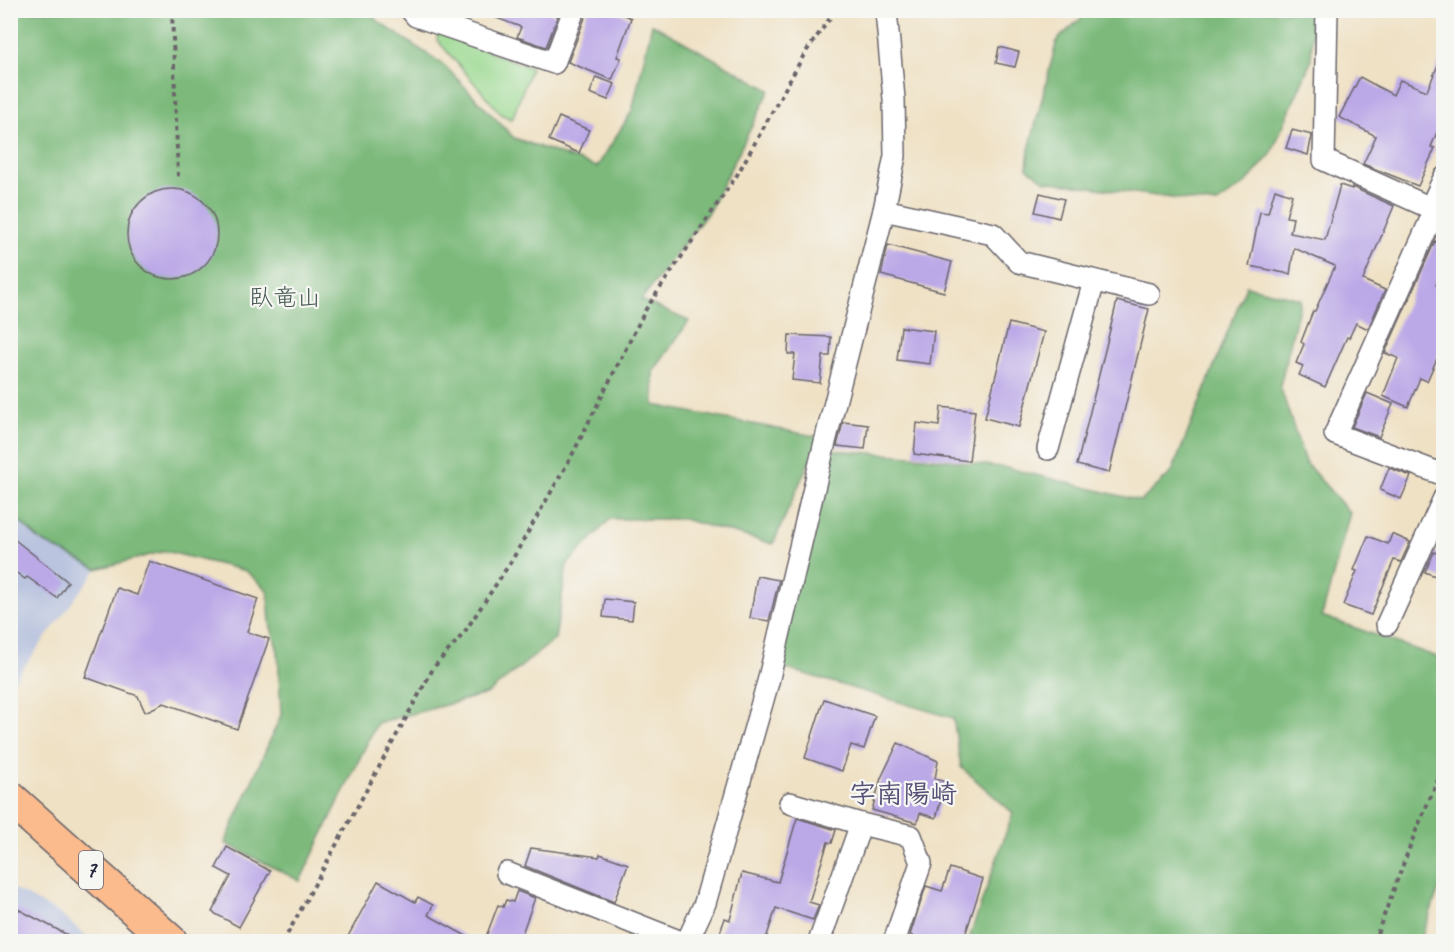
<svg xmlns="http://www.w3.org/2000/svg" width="1454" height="952" viewBox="0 0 1454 952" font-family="Caveat,'Klee One',sans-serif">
	<rect width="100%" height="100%" fill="#f6f6f2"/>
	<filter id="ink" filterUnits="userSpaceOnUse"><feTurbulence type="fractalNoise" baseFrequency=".0167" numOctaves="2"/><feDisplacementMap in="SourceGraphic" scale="12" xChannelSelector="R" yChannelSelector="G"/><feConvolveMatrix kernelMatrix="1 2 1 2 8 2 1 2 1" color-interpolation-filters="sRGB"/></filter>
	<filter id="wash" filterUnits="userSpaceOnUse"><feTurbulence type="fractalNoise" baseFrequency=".008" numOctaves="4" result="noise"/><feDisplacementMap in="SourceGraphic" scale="24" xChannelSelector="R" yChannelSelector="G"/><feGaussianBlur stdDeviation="1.35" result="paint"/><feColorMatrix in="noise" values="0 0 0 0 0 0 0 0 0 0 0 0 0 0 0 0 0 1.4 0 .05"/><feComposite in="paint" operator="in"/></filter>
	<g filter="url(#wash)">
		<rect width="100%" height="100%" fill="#efe1c4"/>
		<g fill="#bac4de">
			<polygon points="11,514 41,541 97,569 11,684"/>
			<polygon points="10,887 57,912 93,941 11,941"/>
		</g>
		<polygon fill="#9ad98f" stroke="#5e7e65" stroke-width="1.5" points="438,32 531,68 512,120 501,114 437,40"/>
		<g fill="#7bb97a" stroke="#4e6e5a" stroke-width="1.5">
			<polygon points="11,11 366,11 382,24 444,65 514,138 597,167 632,111 652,24 770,90 709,211 641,300 689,321 653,372 654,405 820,437 773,544 683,519 610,519 567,565 555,639 487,694 377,723 300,881 225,843 281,715 278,651 270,624 268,591 246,571 165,551 97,569 41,541 11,514"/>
			<polygon points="1125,11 1314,11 1311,61 1271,154 1246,183 1216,204 1045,181 1027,168 1029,150 1057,40 1087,13 1117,14"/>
			<polygon points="1246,286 1301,299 1280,386 1305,462 1350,513 1322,616 1443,659 1443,878 1420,941 968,941 1013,813 961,767 953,718 771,664 832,450 924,457 1008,468 1141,501 1172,472"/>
		</g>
		<g id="blocks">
			<g fill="#bba8e7">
				<polygon points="481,10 543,10 558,16 546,47 517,37 521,27 480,12"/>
				<polygon points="588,10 612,10 631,18 617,57 621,58 612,80 568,62"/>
				<polygon points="999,47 1019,52 1015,67 996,63"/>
				<polygon points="1443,53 1443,117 1431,147 1435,148 1418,186 1363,164 1376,136 1339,117 1360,77 1393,95 1400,80 1427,91"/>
				<polygon points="596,77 615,84 608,100 590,93"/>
				<polygon points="559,117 589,130 579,153 549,140"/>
				<polygon points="1292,130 1312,135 1308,155 1286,148"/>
				<polygon points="1340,185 1352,189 1352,187 1394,206 1363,280 1385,290 1368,329 1356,323 1349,338 1347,337 1325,387 1299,375 1303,366 1296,363 1304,344 1301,342 1313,311 1315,311 1335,266 1294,248 1290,274 1249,266 1260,212 1268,213 1275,189 1292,195 1286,217 1293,218 1290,233 1325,240"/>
				<circle cx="172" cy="234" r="45"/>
				<polygon points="1040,193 1064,199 1059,218 1035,212"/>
				<polygon points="1435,241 1443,245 1443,267 1436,285 1443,288 1443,345 1427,381 1420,378 1408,407 1383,396 1398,358 1385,353"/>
				<polygon points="888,245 952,262 944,292 881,275"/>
				<polygon points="1117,301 1149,309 1109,473 1077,465"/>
				<polygon points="1009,323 1044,332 1019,427 985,418"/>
				<polygon points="901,327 934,331 930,364 897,360"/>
				<polygon points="789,335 831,337 830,356 823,356 820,383 792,380 795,354 788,354"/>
				<polygon points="1367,393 1393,404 1379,437 1352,427"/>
				<polygon points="941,407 975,411 969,461 914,454 917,423 939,426"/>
				<polygon points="843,422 868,425 865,449 837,446"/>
				<polygon points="1389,468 1411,476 1401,499 1380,490"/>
				<polygon points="1392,534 1410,542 1401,562 1394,560 1371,615 1343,605 1357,571 1354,570 1368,536 1388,544"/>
				<polygon points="10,536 68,582 57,598 27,577 25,579 10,568"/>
				<polygon points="1434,552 1443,556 1443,579 1425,572"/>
				<polygon points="149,561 258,599 247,632 269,639 237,729 164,703 145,712 138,696 85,677 117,588 137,595"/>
				<polygon points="757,576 779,580 769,621 750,618"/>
				<polygon points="605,599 634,602 632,620 603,617"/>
				<polygon points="824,699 875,716 864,749 851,745 842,771 805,758"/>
				<polygon points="898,743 938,761 935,779 946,782 936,818 920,813 917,823 872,810 881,778"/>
				<polygon points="797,818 836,830 832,843 828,842 809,902 819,905 813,920 776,908 765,942 717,942 725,918 730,920 742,873 778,882"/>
				<polygon points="227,847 270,871 239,927 212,912 231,876 216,868"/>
				<polygon points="531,848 599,857 600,854 628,864 614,902 525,866"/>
				<polygon points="950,868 983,879 963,942 911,942 913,936 910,935 926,886 942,891"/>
				<polygon points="378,881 415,902 418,897 433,905 428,915 477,942 345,942"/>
				<polygon points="517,891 535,898 519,942 484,942 498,905 503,907 506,900 513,902"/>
				<polygon points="10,905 81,942 10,942"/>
			</g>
		</g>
	</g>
	<g filter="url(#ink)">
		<use href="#blocks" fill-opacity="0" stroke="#6a656b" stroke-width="1.5"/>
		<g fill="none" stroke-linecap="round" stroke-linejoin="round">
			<defs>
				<g id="minor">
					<polyline points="411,10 416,16 554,63 574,10"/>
					<polyline points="1327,10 1324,160 1444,214"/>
					<polyline points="1430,209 1444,178"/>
					<polyline points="884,210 993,234 1019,262 1149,294"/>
					<polyline points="1435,210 1335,434 1444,475"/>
					<polyline points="1048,449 1094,281"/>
					<polyline points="1387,624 1444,498"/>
					<polyline points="790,803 861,824"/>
					<polyline points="507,873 681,942"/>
					<polyline points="687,942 705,903 768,682 825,442 884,210 895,156 894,99 886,10"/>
					<polyline points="819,942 861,824 911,836 921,863 894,942"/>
				</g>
				<polyline id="trunk" points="10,798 171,942"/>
			</defs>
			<use href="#minor" stroke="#6a656b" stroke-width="24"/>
			<use href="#trunk" stroke="#6a656b" stroke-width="36"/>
			<g stroke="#6a656b" stroke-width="4" stroke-dasharray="4.5 4.5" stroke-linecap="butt">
				<polyline points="172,10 178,177"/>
				<polyline points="283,942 434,667 464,633 512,560 570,459 646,309 737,175 805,53 836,10"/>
				<polyline points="1374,942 1415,833 1444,766"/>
			</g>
			<use href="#minor" stroke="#fff" stroke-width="21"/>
			<use href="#trunk" stroke="#fbbb8d" stroke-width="33"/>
		</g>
	</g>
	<g text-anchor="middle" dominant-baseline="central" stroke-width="4.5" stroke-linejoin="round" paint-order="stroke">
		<rect fill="#f6f6f2" stroke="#626272" stroke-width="1.5" x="79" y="851" width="24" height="38" rx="4.5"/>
		<g font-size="22" font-weight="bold" fill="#22223b">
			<text x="91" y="870">7</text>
		</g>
		<g font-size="24" fill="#465954" stroke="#f6f6f2">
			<text x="285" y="297">臥竜山</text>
		</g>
		<g font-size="27" font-weight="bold" fill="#585177" stroke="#f6f6f2">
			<text x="903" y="794">字南陽崎</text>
		</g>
	</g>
	<rect width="1454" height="952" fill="none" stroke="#f6f6f2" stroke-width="36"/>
</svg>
